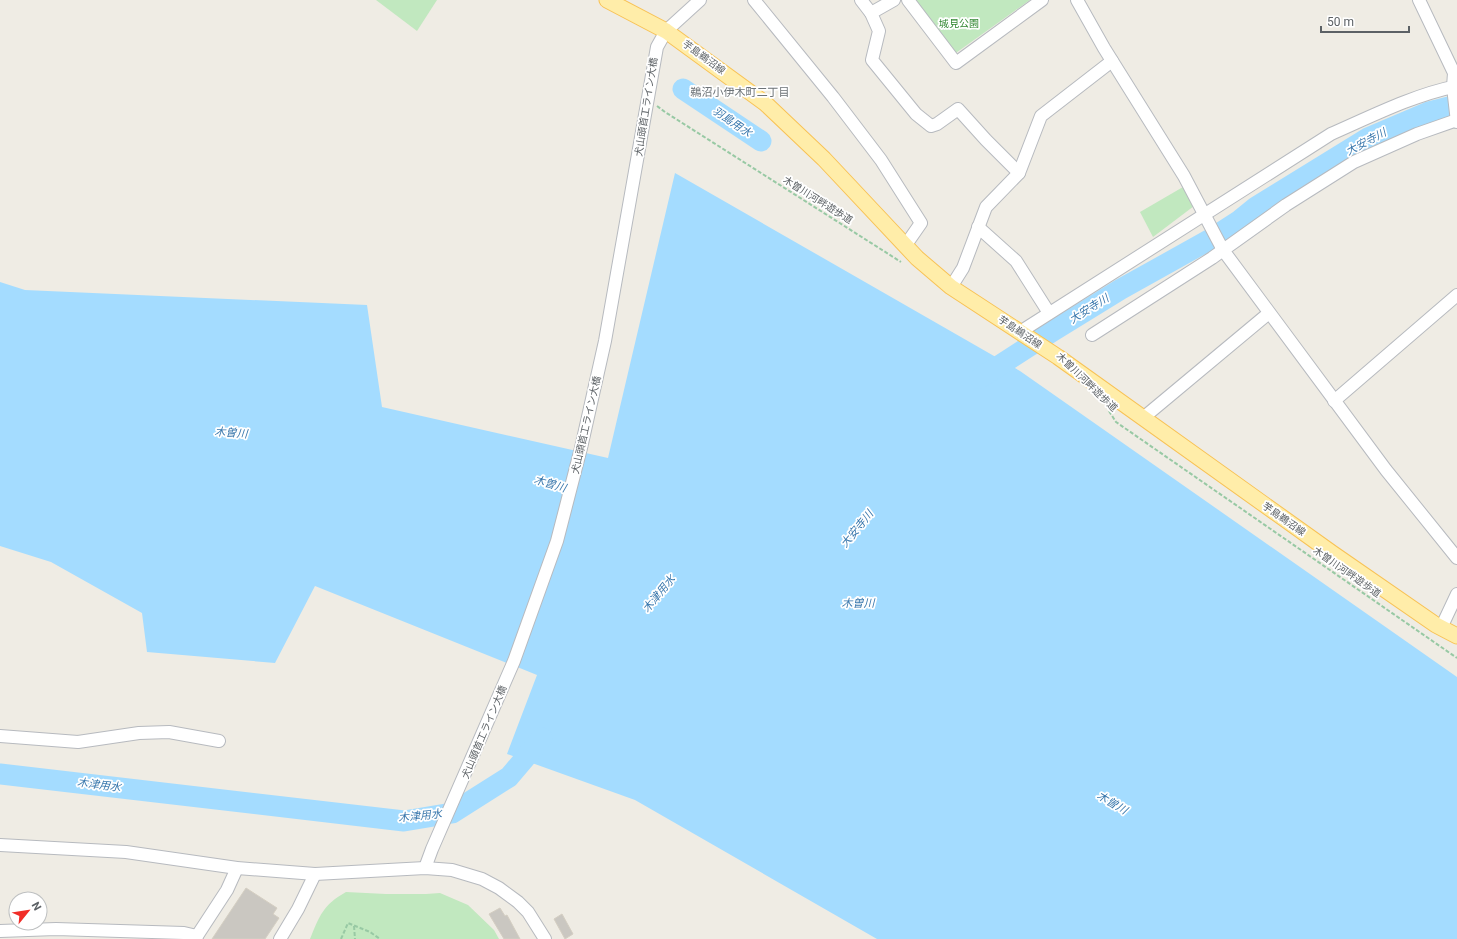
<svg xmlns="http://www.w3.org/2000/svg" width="1457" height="939" viewBox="0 0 1457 939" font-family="Roboto,'Noto Sans JP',sans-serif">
	<rect width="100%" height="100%" fill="#efece4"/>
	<g fill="#c1e8bf">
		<polygon points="376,0 437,0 417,31"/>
		<polygon points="914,0 1030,0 953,55"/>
		<polygon points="1183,187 1194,206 1153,237 1140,212"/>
		<path d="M346,892L386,894H426L440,893L468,905L494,930L499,939H310C320,915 323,905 346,892Z"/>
	</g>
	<polygon fill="#a4dcff" points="675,173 1020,371 1457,677 1457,939 877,939 635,800 507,754 537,675 315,586 275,663 147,652 142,613 51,562 0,546 0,282 25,290 367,305 382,407 608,458"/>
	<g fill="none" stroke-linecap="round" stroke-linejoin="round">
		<g stroke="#a4dcff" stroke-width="21">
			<polyline points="683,89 761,141"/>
			<polyline points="980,378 1053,331 1121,289 1209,240 1240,220 1256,207 1368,138 1429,112 1457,105"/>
			<polyline points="0,774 404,821 452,813 509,777 542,738"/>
		</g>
	</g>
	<g fill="#cac7c1" stroke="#d4cec2">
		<polygon points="246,888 277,908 273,914 279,918 265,939 212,939"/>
		<polygon points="500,908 505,916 507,915 520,939 504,939 489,914"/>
		<polygon points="562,914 573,934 565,939 554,919"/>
	</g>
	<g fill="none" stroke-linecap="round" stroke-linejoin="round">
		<defs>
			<g id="minor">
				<polyline points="754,0 833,97 881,160 921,223 905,246"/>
				<polyline points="861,0 871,13 879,31 872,60 916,114 931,126 937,124 958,109 986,140 1019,173"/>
				<polyline points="908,0 956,63 1042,0"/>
				<polyline points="1077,0 1104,48 1184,176 1223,250 1386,470 1457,558"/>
				<polyline points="1419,0 1454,73 1453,87 1457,122"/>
				<polyline points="871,13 894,0"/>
				<polyline points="978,227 1016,261 1049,313"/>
				<polyline points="951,287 963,268 986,207 1019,173 1041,116 1112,61"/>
				<path d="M1020,332L1331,134C1372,116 1413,95 1457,86"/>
				<polyline points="1092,335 1212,258 1286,205 1354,162 1417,134 1457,120"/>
				<polyline points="1334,401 1457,295"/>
				<polyline points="1143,418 1269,313"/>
				<polyline points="1441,628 1457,594"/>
				<polyline points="0,736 78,742 139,733 169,732 219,741"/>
				<polyline points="0,845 126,852 237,868 315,874 425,868 452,870 482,879 499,888 518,902 528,912 545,939"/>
				<polyline points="425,868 432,849 514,661 557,541 581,448 605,341 657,47 666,31 700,0"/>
				<polyline points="0,931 56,929 184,933 197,936"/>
				<polyline points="195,939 227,890 237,868"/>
				<polyline points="280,939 298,909 315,874"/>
			</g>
			<polyline id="major" points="607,0 666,31 766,104 824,159 917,258 951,287 1058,357 1332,553 1436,625 1457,636"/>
		</defs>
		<use href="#minor" stroke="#b7babf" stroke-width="14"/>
		<use href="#major" stroke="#f8c255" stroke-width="17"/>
		<g stroke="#98c9a4" stroke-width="2" stroke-dasharray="4 2" stroke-linecap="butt">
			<polyline points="657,106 665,112 901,262"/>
			<polyline points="1109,411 1116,422 1457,658"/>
			<polyline points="354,926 355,939"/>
			<polyline points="341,939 348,923 370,932 380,939"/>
		</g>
		<use href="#minor" stroke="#fff" stroke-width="12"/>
		<use href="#major" stroke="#ffeda9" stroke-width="15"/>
	</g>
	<g text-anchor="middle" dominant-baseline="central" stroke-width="3.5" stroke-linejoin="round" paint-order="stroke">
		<g font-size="10" fill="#318731" stroke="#fff">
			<text x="959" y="23">城見公園</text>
		</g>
		<g font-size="10" fill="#5c6165" stroke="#fff">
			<text transform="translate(704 57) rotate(36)">芋島鵜沼線</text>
			<text transform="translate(646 107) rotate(-81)">犬山頭首工ライン大橋</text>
			<text transform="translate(818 200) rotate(32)">木曽川河畔遊歩道</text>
			<text transform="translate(1020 332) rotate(34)">芋島鵜沼線</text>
			<text transform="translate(1087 382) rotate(44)">木曽川河畔遊歩道</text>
			<text transform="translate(586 425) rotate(-77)">犬山頭首工ライン大橋</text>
			<text transform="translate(1284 519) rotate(35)">芋島鵜沼線</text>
			<text transform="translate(1347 572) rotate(35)">木曽川河畔遊歩道</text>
			<text transform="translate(484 732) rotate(-67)">犬山頭首工ライン大橋</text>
		</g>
		<g font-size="11" fill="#6d7377" stroke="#fff">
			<text x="740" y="92">鵜沼小伊木町二丁目</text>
		</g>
		<g font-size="11" font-style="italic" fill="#3a78ad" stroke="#fff">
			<text transform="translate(732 122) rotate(34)">羽島用水</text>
			<text transform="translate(1366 142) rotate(-28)">大安寺川</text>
			<text transform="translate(1089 309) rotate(-32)">大安寺川</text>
			<text transform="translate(231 433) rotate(4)">木曽川</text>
			<text transform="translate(550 484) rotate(16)">木曽川</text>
			<text transform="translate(857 529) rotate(-51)">大安寺川</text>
			<text transform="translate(659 594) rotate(-51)">木津用水</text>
			<text x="858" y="603">木曽川</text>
			<text transform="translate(99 785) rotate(7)">木津用水</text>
			<text transform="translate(1112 803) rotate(31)">木曽川</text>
			<text transform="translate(420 816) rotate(-6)">木津用水</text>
		</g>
	</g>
	<g transform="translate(28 911) rotate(60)"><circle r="19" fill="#ffffff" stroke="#bec0c1"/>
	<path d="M0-3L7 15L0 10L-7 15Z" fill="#f12e28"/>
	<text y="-6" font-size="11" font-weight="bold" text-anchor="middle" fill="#5c6165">N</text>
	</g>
	<path d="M1321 26v6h88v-6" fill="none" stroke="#5c6165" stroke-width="2"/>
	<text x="1327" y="26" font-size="12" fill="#5c6165" stroke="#ffffff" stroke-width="3" paint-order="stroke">50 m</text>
</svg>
